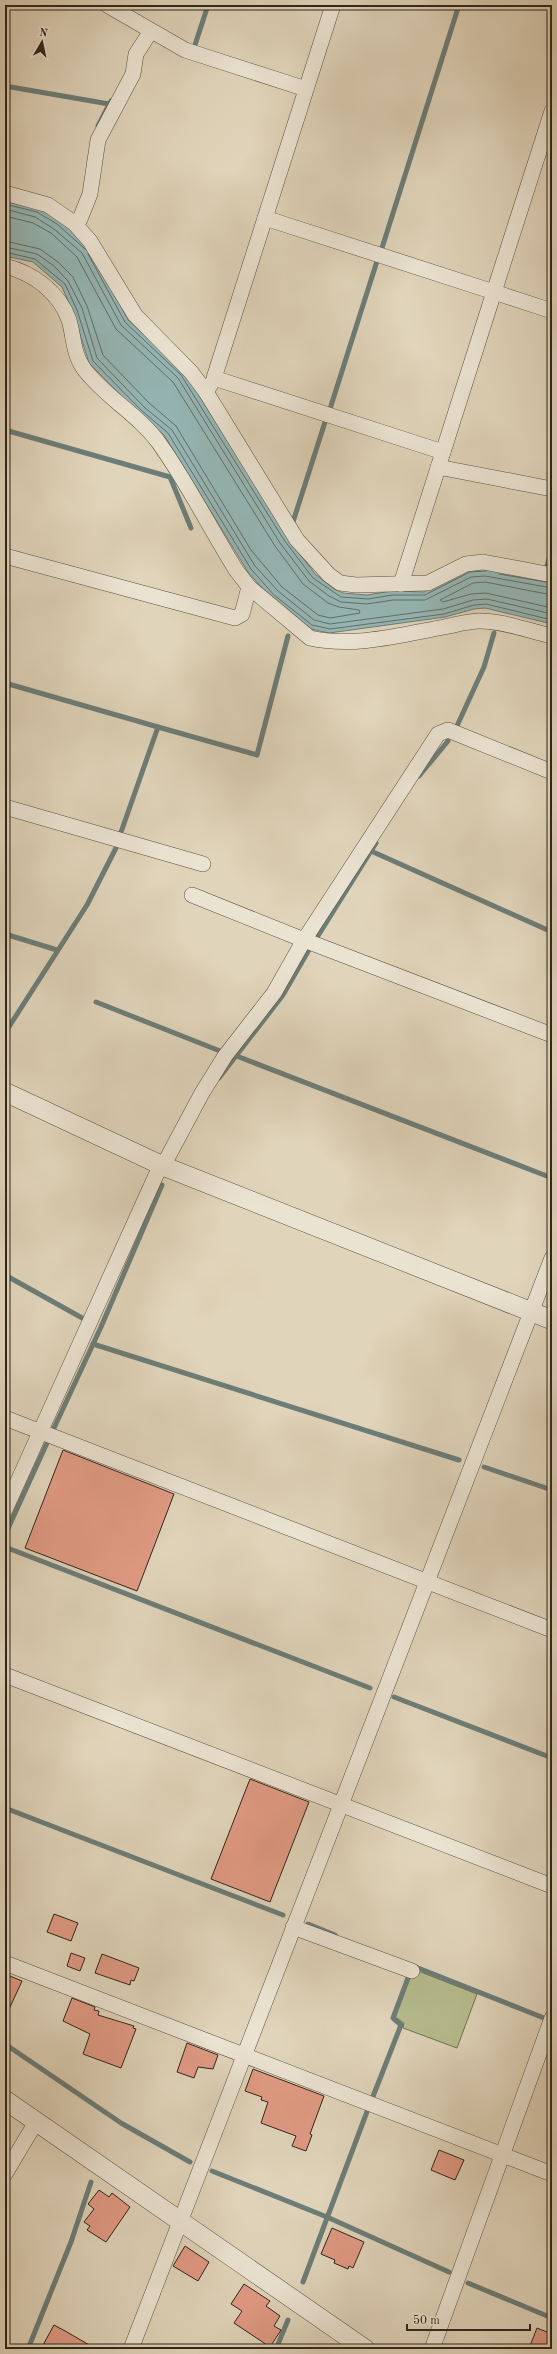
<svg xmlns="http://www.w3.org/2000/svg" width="557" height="2354" viewBox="0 0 557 2354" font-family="'Old Standard TT',serif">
	<rect width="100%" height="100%" fill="#e0d4ba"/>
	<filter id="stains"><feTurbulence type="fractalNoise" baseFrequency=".005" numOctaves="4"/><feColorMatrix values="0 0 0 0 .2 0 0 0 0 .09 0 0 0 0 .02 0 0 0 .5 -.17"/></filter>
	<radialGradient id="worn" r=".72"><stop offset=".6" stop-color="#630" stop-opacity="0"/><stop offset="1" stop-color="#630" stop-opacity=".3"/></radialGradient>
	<polygon fill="#b6bc8d" stroke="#727154" points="413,1969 477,1994 457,2048 403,2028 404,2023 395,2017"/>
	<polygon fill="#95b7b6" stroke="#6c7d78" points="5,200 38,208 60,221 89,247 128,320 185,373 288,538 315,574 334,589 343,593 367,595 392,591 424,592 469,568 486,567 552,580 552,624 485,608 474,609 445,617 329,633 311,629 271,598 248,572 164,435 138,413 89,363 73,312 62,287 33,262 5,256"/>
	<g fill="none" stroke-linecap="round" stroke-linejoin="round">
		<g stroke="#626e68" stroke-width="1">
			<polyline points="5,204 37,212 57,224 85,249"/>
			<polyline points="5,209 35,217 54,229 82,253 121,325 178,378 280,543 309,581 329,596 341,602 367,604 393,600 425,600 471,577 485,576 552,588"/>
			<polyline points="5,216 33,223 51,233 77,257 116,329 173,382 275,546 303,584 328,603 339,607 359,610 360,613 330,618 318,615 282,587 251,550 176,426 148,402 103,355 87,306 73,277 58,262 40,249 5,241"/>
			<polyline points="5,247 37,254 54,266 68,281 82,308 97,358 144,407 172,430 255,566 278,591 314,620 330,624 443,609 473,600 487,599 552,614"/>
			<polyline points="5,252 35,259 65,284 77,310 93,361 141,410 168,433 251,569 274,595 312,625 330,629 444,614 474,605 486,604 552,620"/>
			<polyline points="88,254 125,322 181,375 284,540 313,578 341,597 368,599 392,595 425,595 470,572 486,571"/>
			<polyline points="499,574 552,583"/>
			<polyline points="552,595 485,582 473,583 440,600 443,602 471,594 486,593 552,608"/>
		</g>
		<g stroke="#6c7d78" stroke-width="5">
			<polyline points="194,48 208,5"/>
			<polyline points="5,86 109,104"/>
			<polyline points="98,126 111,101"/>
			<polyline points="381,251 459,5"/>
			<polyline points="329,412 378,258"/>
			<polyline points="5,430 170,477 191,528"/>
			<polyline points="292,525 326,419"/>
			<polyline points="547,566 552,549"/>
			<polyline points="5,683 158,727"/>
			<polyline points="456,728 484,667 494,633"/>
			<polyline points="419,776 448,741"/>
			<polyline points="120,835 158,727 257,755 288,636"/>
			<polyline points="371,851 552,932"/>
			<polyline points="548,930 552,920"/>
			<polyline points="5,934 57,950"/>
			<polyline points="316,939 376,843"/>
			<polyline points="96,1002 220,1051"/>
			<polyline points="5,1033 87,905 117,846"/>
			<polyline points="234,1055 552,1178"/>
			<polyline points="219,1078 283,995 310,948"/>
			<polyline points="5,1275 84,1319"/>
			<polyline points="93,1344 459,1460"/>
			<polyline points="54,1428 101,1327 162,1185"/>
			<polyline points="484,1467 552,1490"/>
			<polyline points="5,1535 47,1443"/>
			<polyline points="5,1547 370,1688"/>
			<polyline points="394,1697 552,1758"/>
			<polyline points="5,1808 283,1915"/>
			<polyline points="308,1924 335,1935"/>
			<polyline points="413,1966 549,2020"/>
			<polyline points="5,2044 121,2123 190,2162"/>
			<polyline points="372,2099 401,2025 393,2018 408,1978"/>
			<polyline points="212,2171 327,2217 449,2272"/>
			<polyline points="303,2282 368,2109"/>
			<polyline points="468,2283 552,2318"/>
			<polyline points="28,2349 71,2242 91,2182"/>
			<polyline points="276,2349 288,2320"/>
		</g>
	</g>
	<g fill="#e19a84" stroke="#2f261b">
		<polygon points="63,1450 174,1494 137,1591 25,1548"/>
		<polygon points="250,1779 309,1802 270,1902 211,1879"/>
		<polygon points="54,1914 78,1923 71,1941 47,1932"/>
		<polygon points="71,1953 85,1958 80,1971 67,1966"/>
		<polygon points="102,1954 139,1968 134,1981 131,1980 130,1985 95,1973"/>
		<polygon points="5,1974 22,1981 5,2018"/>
		<polygon points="72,1998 95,2007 94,2010 99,2011 98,2015 134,2026 133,2028 136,2029 121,2068 83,2054 90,2034 63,2021"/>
		<polygon points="187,2043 218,2055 213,2069 198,2067 194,2078 177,2072"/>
		<polygon points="253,2069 324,2096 310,2134 312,2135 306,2151 292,2146 296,2136 261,2123 268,2102 261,2100 262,2097 245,2091"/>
		<polygon points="439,2150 464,2160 455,2180 431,2170"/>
		<polygon points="99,2190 109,2197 112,2193 130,2207 106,2242 87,2230 90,2226 84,2222 94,2209 88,2204"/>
		<polygon points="332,2228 364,2242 353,2268 349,2266 348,2269 334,2263 335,2260 321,2254"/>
		<polygon points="185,2246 209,2262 198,2281 173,2266"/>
		<polygon points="244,2284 270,2301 266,2306 280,2316 274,2326 281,2330 270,2347 234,2323 242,2311 231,2304"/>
		<polygon points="54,2325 67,2332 96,2349 50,2349 43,2345"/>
		<polygon points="537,2328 552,2334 552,2349 539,2349 530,2346"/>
	</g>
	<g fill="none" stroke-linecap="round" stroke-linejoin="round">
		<defs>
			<g id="minor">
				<polyline points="107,5 185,50 306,89"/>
				<polyline points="333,5 214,378 443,452"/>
				<polyline points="151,31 136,54 133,74 98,140 90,194 80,219 74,223 90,241 135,315 191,372 206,392 211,384"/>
				<polyline points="552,111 494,292 552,311"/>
				<polyline points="5,193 48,205 74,223"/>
				<polyline points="265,218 494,292 401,584"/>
				<path d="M5,266C33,273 59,292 69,320C74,337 73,354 84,369C105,397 139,415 159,443C187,482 211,530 236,570L249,587L242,614L235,618L5,556"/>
				<polyline points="206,392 297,540 329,575 340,583 356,585 428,583 466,564 483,562 552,575"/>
				<polyline points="438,467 552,489"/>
				<path d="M249,587L310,638C353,648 401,635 444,627C455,625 468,621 480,621C504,621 529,631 552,636"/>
				<polyline points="552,772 448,730 438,734 304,940 552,1035"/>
				<polyline points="5,807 203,864"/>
				<polyline points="5,1418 552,1630"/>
				<polyline points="5,1510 157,1173 163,1166 202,1093 225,1056 274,993 304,940 192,895"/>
				<polyline points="5,1675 552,1886"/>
				<polyline points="293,1927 412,1971"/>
				<polyline points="5,1963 552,2174"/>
				<polyline points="5,2174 36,2122"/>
				<polyline points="131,2349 552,1258"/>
				<polyline points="432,2349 552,2018"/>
			</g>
			<g id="tertiary">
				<polyline points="5,1092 163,1166 552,1320"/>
				<polyline points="5,2100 365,2349"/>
			</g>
		</defs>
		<use href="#minor" stroke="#5b5243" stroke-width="16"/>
		<use href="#tertiary" stroke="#5b5243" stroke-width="20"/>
		<use href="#minor" stroke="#ebe3d2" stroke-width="15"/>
		<use href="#tertiary" stroke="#ebe3d2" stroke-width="19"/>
	</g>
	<rect width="557" height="2354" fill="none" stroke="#e0d4ba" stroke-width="20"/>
	<rect x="6" y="6" width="545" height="2342" fill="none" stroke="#2f261b" stroke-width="2"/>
	<rect x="10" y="10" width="537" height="2334" fill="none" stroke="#2f261b"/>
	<g transform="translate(42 42) rotate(9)" stroke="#ebe3d2" stroke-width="3" paint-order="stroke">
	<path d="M0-3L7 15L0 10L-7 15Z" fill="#2f261b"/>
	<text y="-6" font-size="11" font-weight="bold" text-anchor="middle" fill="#2f261b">N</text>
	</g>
	<path d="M407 2324v6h123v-6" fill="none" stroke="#2f261b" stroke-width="2"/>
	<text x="413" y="2324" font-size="12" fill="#2f261b" stroke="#ebe3d2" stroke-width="3" paint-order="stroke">50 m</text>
	<rect width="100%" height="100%" filter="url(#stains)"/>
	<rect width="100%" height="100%" fill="url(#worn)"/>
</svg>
